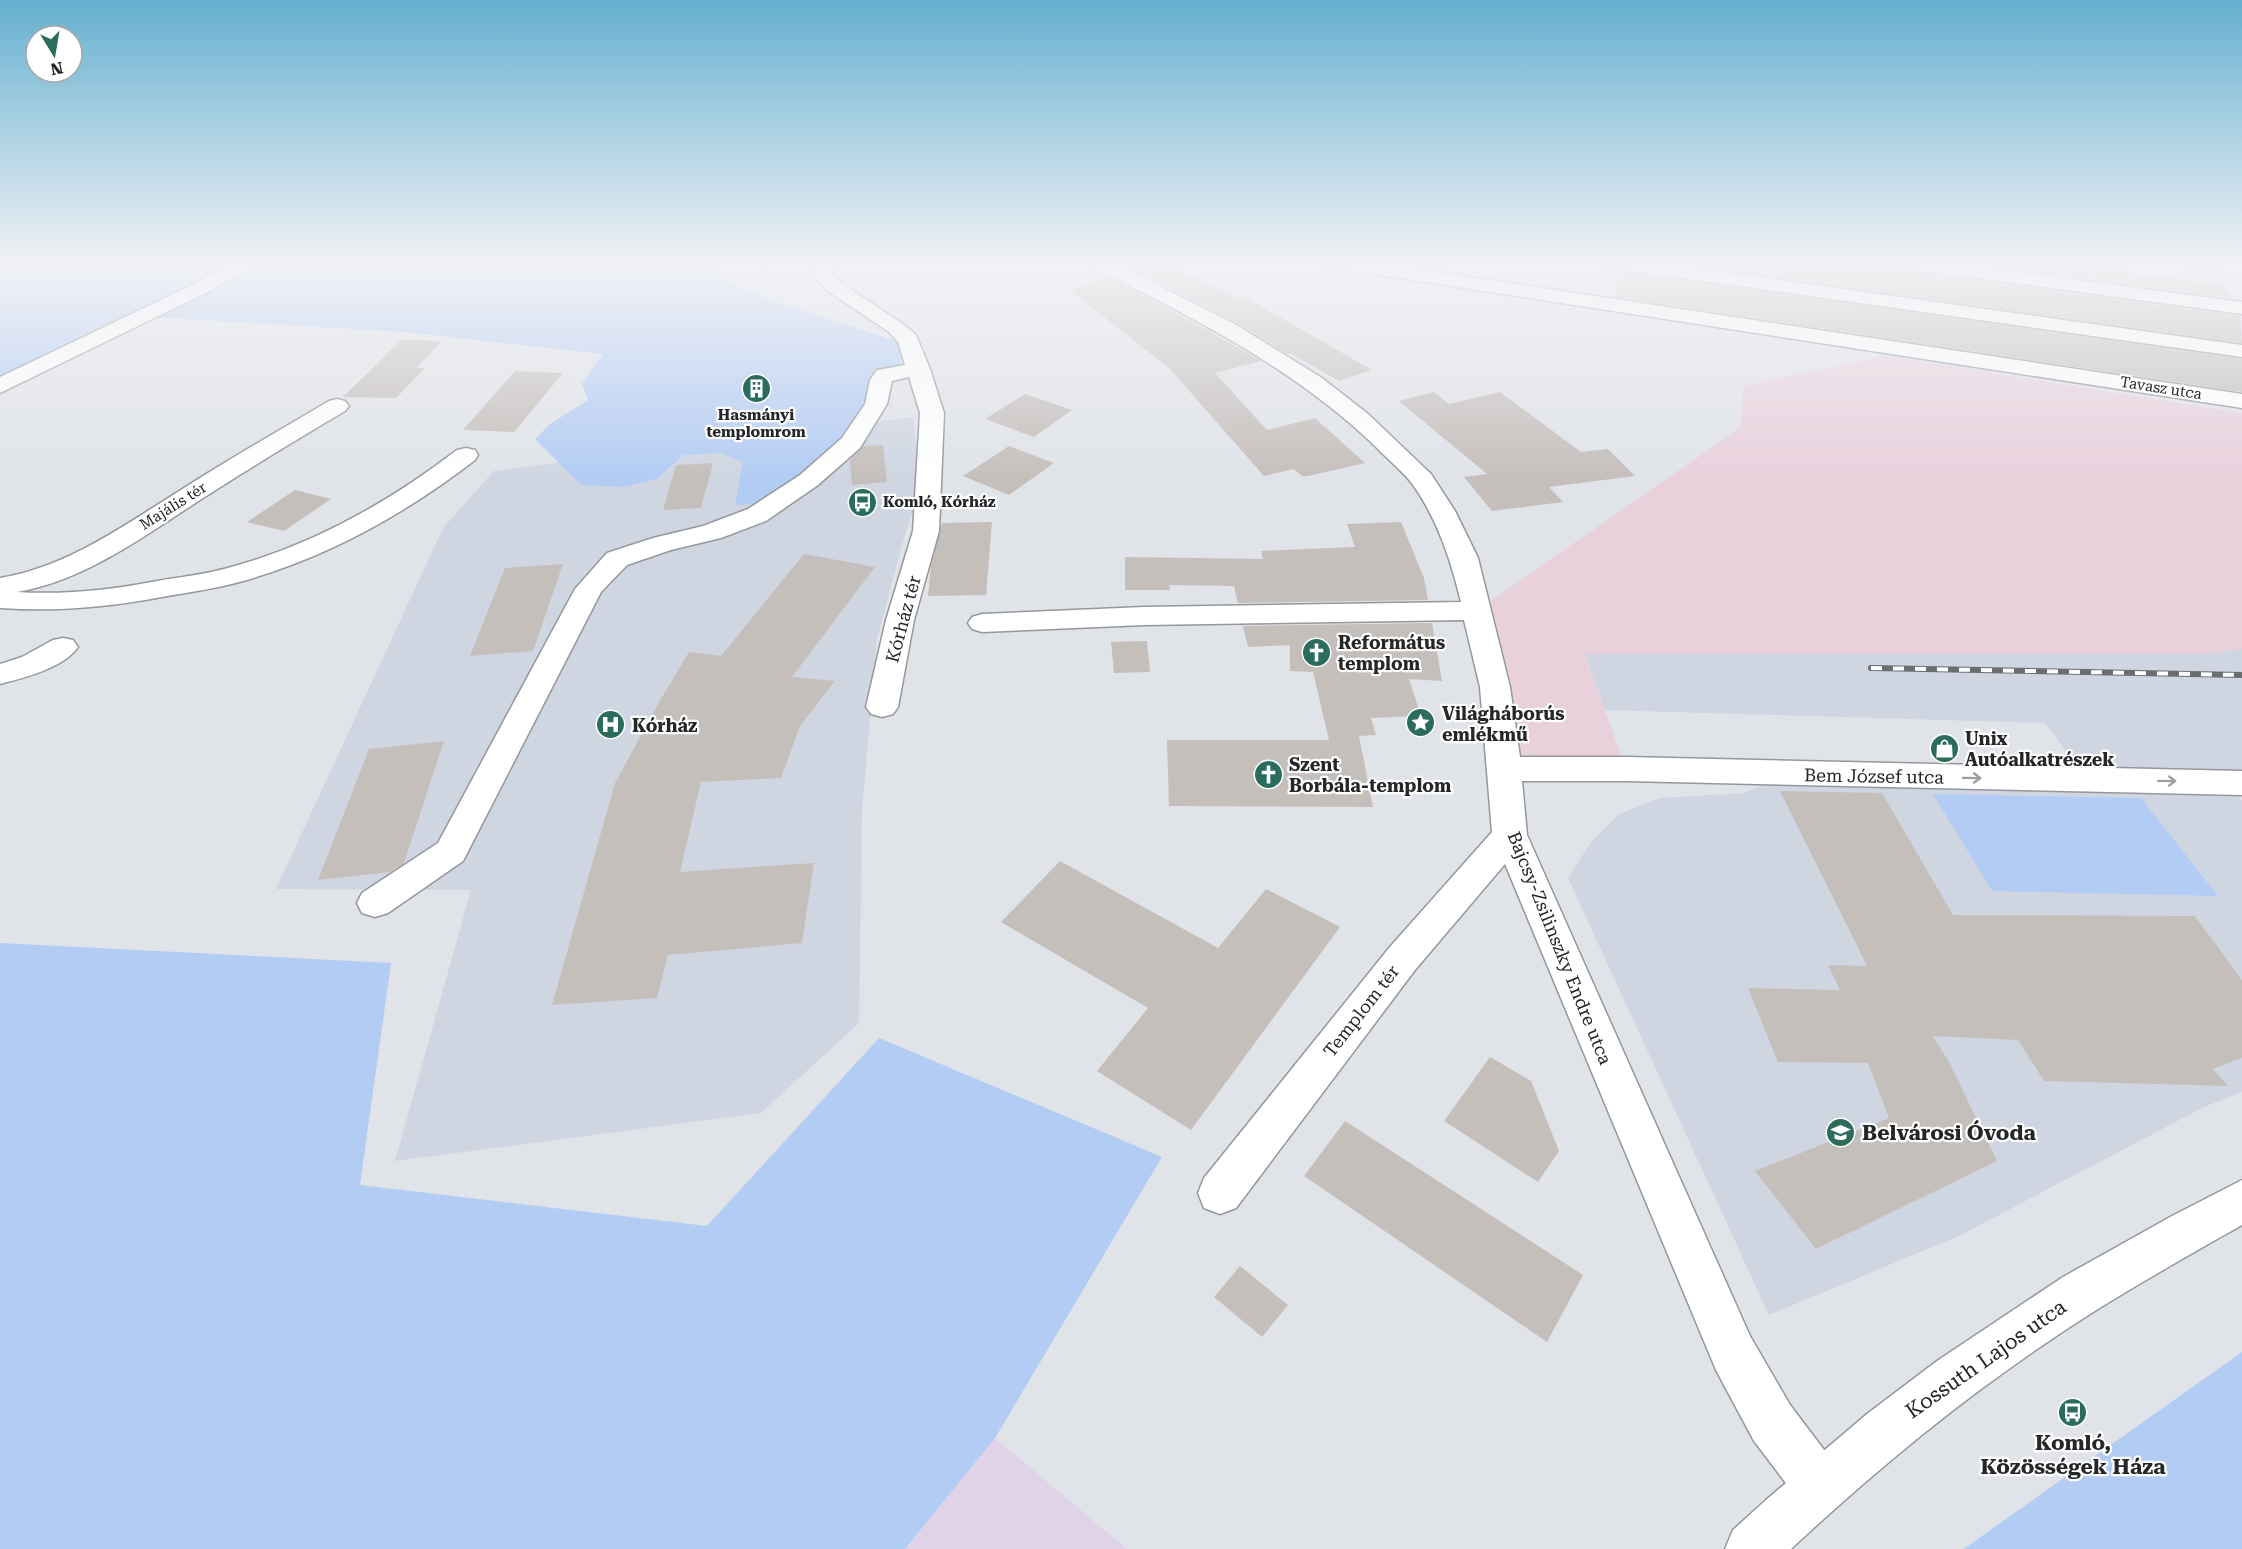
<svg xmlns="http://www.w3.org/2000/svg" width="2242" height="1549" viewBox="0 0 2242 1549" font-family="'Roboto Serif',serif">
	<rect width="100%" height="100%" fill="#e0e3e8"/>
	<polygon fill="#e9d1dc" points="1886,356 2242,413 2242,649 2208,654 1585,655 1626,769 1505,769 1476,611 1740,428 1744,386"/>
	<polygon fill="#e0d3e7" points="995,1438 1127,1549 905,1549"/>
	<g fill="#cfd6e2">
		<polygon points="913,417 921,487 904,538 877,639 862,811 859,1023 761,1113 395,1161 471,890 276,889 443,528 494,471"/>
		<polygon points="2242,649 2242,775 2082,772 2045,723 1605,710 1585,654 2208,654"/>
		<polygon points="1767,784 2234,791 2242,801 2242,1092 2204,1107 1961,1235 1769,1315 1568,878 1591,842 1619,814 1660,798 1744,793"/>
	</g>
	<g fill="#b3ccf4">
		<polygon points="0,262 712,262 714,274 771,300 898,342 902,370 887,372 853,438 759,504 735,505 743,462 721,453 683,455 657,479 624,487 581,485 535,439 550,424 588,400 582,384 603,354 403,332 135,316 0,381"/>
		<polygon points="1933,794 2141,798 2218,896 1992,891"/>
		<polygon points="0,943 391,963 360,1185 707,1226 879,1038 1162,1157 995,1438 905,1549 0,1549"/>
		<polygon points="2242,1352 2242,1549 1964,1549 1989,1531"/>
	</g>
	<g fill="#c5bfbc">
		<polygon points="1153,262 1168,269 1174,267 1242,300 1247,298 1372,370 1339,381 1292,354 1288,354 1234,321 1132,269"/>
		<polygon points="1666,262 1757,262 1828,272 1828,262 1890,262 1893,267 1902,270 2240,316 2242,343"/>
		<polygon points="1958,262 2045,262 2204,282 2225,285 2231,298"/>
		<polygon points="1620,271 2242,359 2242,392 1614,297"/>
		<polygon points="1108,277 1202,327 1261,361 1215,373 1267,430 1315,418 1365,463 1308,476 1302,476 1294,469 1264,476 1170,369 1070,290"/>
		<polygon points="401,340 442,341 416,368 425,368 396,398 343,397"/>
		<polygon points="515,371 563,373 514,432 463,430"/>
		<polygon points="1434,392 1449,404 1500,392 1581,452 1608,449 1635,476 1549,487 1563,502 1492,511 1464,477 1487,474 1399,401"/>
		<polygon points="1025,394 1072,410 1034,437 985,419"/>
		<polygon points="883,445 887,482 852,485 850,460 864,446"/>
		<polygon points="1009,446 1054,463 1009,495 963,476"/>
		<polygon points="713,463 701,508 663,510 676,465"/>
		<polygon points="295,490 331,499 284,531 247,522"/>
		<polygon points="992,522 986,595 928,596 931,566 942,523"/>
		<polygon points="1401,522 1424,578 1428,600 1238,603 1234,586 1169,585 1170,590 1125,590 1125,557 1263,559 1261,551 1355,547 1347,524"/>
		<polygon points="804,554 875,567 792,677 835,681 800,726 781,778 701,782 680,872 814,863 802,943 668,955 657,998 552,1005 615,783 662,697 689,652 721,656"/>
		<polygon points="563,564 533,651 470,656 505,568"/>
		<polygon points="1432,623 1442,681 1409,679 1421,716 1371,718 1376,735 1359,736 1373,807 1169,806 1167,740 1329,740 1313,672 1290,671 1290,645 1248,647 1243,626"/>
		<polygon points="1147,641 1150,672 1114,673 1111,642"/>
		<polygon points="444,741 404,863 390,872 318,880 369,749"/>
		<polygon points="1780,791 1882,793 1953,915 2195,916 2242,980 2242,1058 2213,1069 2228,1086 2044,1081 2018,1040 1933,1036 1950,1064 1997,1161 1816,1249 1755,1171 1889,1118 1868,1063 1778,1062 1748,988 1840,990 1828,965 1867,966"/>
		<polygon points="1060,861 1218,948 1266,889 1340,927 1191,1130 1097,1071 1148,1008 1001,922"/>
		<polygon points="1490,1057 1531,1081 1559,1151 1538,1182 1444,1121"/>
		<polygon points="1345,1121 1583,1275 1547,1342 1304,1176"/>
		<polygon points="1240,1266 1288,1305 1262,1337 1214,1297"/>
	</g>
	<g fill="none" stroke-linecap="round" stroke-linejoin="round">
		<defs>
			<g id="minor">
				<polygon points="232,262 256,262 253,266 208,292 0,393 0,377 194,284"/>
				<polygon points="812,262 830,262 834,276 840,282 903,324 916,335 930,369 944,413 939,531 914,620 898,707 893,714 882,717 871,714 866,707 886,620 913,531 920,413 909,377 892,381 887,404 860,448 818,485 766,521 721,538 671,550 627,565 601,592 463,861 388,913 375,917 362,913 357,903 362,893 438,843 575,589 607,553 653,538 703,526 748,509 800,475 842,438 865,404 870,380 877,370 905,365 898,342 889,332 826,290 815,277"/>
				<path d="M1088,262H1112L1233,323L1322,378L1368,414L1431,474L1455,511L1478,558L1510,687L1520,757H1626L2242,771V795L1626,781H1522L1527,835L1750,1336L1790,1405L1837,1467L1845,1485L1837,1503L1819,1511L1801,1503L1754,1441L1716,1370L1505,864L1415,970L1236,1208L1220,1214L1204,1208L1198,1193L1204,1178L1389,948L1492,832L1480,687L1464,620L1144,625L982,632L972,629L968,623L972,617L982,614L1144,607L1461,602C1451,561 1438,520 1413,485C1403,471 1387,459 1375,446C1293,367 1191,317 1091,266Z"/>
				<polygon points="1324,262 1370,262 2242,394 2242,408 1334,268 1327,266"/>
				<polygon points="1601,262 1651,262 2242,345 2242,357 1611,268 1604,266"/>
				<polygon points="1892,262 1943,262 2242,302 2242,314 1902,268 1895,266"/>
				<polygon points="2188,262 2242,262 2242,273 2198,268 2191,266"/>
				<path d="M337,399L345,401L349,406L345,411C296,440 248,469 200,500C144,536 84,581 17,592C63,595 111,590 157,581C179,577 202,575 224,569C309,547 388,503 457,450L466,448L475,450L478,455L475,460C405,514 328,557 243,581C218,588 192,592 167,596C111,607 57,612 0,608V578C68,567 126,524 184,488C231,458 280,430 329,401Z"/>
				<path d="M63,638L73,640L78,647C64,668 23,678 0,684V664L22,657L53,640Z"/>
			</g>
			<path id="secondary" d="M2242,1180V1225C2175,1263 2107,1301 2043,1345C1953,1406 1870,1475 1791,1549H1725L1733,1530L1766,1500L1867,1414L1937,1361L2063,1277L2172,1216Z"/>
		</defs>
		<use href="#minor" stroke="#94979c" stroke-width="3"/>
		<use href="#secondary" stroke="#94979c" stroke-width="3"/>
		<use href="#minor" fill="#fff" fill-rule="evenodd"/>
		<use href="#secondary" fill="#fff" fill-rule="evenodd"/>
		<defs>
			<polyline id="rail" points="1871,668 2242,675"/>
		</defs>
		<use href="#rail" stroke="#6c6d70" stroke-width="6"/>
		<use href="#rail" stroke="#fff" stroke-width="4" stroke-dasharray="11" stroke-linecap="butt"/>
	</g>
	<defs><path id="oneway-shaft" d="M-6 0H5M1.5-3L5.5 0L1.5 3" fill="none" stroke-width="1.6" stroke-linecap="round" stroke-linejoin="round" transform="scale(1.5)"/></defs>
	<g stroke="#9d9d9e">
		<use href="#oneway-shaft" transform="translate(1972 778) rotate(1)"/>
		<use href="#oneway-shaft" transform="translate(2167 781) rotate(1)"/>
	</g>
	<linearGradient id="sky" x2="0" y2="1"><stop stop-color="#66b0d0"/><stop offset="0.55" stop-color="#f1f2f5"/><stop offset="1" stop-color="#f1f2f5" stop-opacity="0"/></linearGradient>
	<rect width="2242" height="479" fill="url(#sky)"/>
	<defs>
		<symbol id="building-disc" viewBox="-11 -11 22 22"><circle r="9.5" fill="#2b6c5c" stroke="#fff"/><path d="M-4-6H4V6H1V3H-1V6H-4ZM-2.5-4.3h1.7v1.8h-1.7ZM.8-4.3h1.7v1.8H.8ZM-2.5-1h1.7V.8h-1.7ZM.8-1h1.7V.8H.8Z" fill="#fff"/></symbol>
		<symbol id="bus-disc" viewBox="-11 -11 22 22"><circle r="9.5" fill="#2b6c5c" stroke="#fff"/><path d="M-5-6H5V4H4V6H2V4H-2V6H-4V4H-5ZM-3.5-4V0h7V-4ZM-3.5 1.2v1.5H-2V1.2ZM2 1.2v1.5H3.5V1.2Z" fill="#fff"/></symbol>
		<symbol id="church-disc" viewBox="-11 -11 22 22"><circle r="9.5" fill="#2b6c5c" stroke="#fff"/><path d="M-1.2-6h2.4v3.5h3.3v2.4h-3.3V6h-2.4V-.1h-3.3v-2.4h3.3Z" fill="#fff"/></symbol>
		<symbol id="sight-disc" viewBox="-11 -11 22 22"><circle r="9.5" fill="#2b6c5c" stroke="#fff"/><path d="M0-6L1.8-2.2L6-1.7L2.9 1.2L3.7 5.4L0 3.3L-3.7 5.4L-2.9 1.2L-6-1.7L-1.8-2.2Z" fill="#fff"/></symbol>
		<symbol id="hospital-disc" viewBox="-11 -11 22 22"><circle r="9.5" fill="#2b6c5c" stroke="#fff"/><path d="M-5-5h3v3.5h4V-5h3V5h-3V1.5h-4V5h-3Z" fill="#fff"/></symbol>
		<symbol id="shop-disc" viewBox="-11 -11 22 22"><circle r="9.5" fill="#2b6c5c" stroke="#fff"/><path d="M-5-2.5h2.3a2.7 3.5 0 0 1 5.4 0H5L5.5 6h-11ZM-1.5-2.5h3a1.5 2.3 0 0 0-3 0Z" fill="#fff"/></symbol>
		<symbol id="school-disc" viewBox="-11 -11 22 22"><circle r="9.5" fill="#2b6c5c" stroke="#fff"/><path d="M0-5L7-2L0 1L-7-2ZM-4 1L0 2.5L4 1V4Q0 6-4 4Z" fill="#fff"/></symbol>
	</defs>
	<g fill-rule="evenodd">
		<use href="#building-disc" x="740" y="372" width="33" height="33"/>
		<use href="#bus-disc" x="846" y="486" width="33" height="33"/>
		<use href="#church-disc" x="1300" y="636" width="33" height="33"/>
		<use href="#sight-disc" x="1404" y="706" width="33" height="33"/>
		<use href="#hospital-disc" x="594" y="708" width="33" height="33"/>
		<use href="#shop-disc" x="1928" y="732" width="33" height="33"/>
		<use href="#church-disc" x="1252" y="758" width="33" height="33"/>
		<use href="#school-disc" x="1824" y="1116" width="33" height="33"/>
		<use href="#bus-disc" x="2056" y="1396" width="33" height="33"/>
	</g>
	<g text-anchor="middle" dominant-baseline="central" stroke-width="4.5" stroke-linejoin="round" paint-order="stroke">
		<g font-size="15" fill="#252628" stroke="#fff">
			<text transform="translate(2161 388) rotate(9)">Tavasz utca</text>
			<text transform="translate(173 506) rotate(-32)">Majális tér</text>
		</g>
		<g font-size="15" font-weight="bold" fill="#252628" stroke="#fff">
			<text x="756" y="415">Hasmányi<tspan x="756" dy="17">templomrom</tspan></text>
			<text x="883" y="502" text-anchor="start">Komló, Kórház</text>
		</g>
		<g font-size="18" fill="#252628" stroke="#fff">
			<text transform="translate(903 619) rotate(-75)">Kórház tér</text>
			<text transform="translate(1874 776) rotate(1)">Bem József utca</text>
			<text transform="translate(1560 948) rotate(68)">Bajcsy-Zsilinszky Endre utca</text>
			<text transform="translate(1361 1011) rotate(-52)">Templom tér</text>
		</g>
		<g font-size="18" font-weight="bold" fill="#252628" stroke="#fff" text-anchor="start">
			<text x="1338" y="642">Református<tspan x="1338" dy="21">templom</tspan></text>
			<text x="1442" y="713">Világháborús<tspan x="1442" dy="21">emlékmű</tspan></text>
			<text x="632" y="725">Kórház</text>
			<text x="1965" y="738">Unix<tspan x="1965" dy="21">Autóalkatrészek</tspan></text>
			<text x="1289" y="764">Szent<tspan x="1289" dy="21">Borbála-templom</tspan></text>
		</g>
		<g font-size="21" font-weight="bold" fill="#252628" stroke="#fff" text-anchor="start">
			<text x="1862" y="1133">Belvárosi Óvoda</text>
			<text x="2073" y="1443" text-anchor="middle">Komló,<tspan x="2073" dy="24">Közösségek Háza</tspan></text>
		</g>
		<g font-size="21" fill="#252628" stroke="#fff">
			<text transform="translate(1986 1359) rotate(-35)">Kossuth Lajos utca</text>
		</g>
	</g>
	<g transform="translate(54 54) rotate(169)"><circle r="28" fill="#ffffff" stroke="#a8a8a9" stroke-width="1.5"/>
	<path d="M0-4.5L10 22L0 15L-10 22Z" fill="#2b6c5c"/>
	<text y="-9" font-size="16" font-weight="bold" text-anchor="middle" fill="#252628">N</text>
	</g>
</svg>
